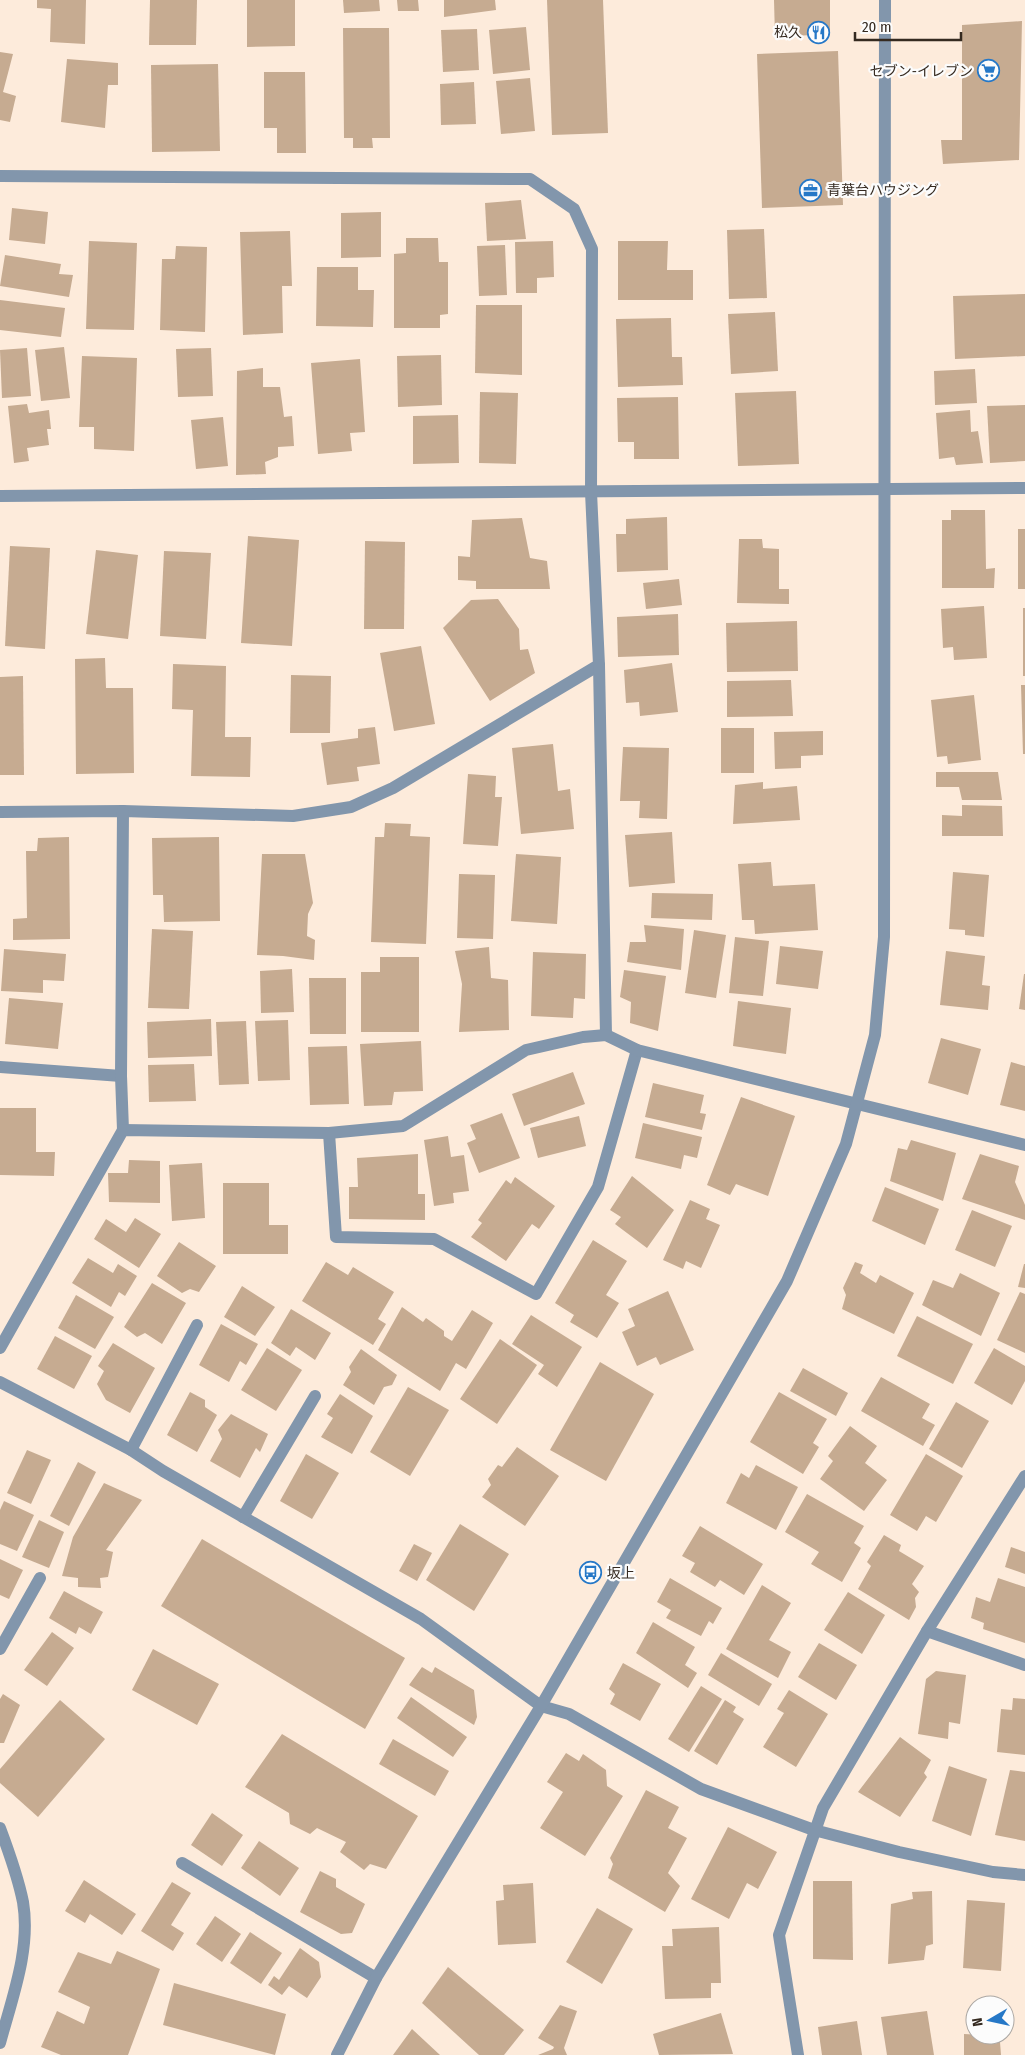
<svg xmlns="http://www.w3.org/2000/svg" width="1025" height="2055" viewBox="0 0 1025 2055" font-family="'Fira Sans Condensed','Noto Sans JP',sans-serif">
	<rect width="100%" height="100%" fill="#fdebdb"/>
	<g fill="#c6ab91">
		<polygon points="37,0 86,0 85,44 50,42 51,9 37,8"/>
		<polygon points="150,0 197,0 196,45 149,45"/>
		<polygon points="247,0 295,0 295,46 247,47"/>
		<polygon points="343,0 379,0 380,11 344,13"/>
		<polygon points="397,0 418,0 419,11 398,11"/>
		<polygon points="444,0 495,0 496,10 444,17"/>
		<polygon points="547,0 603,0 608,133 552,135"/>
		<polygon points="774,0 830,0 830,34 775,37"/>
		<polygon points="1022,21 1019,160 943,164 941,140 962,140 962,25"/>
		<polygon points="526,27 530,70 493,74 489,30"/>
		<polygon points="343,28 389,28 390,138 372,138 373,148 353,148 353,138 344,138"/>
		<polygon points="477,29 479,70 443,72 441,30"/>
		<polygon points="838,51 843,205 762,208 757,54"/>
		<polygon points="0,52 13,54 3,92 16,96 10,122 0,120"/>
		<polygon points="67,59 118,63 118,85 108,85 105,128 61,122"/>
		<polygon points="218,64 220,151 152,152 151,65"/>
		<polygon points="264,72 305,72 306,153 277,153 277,128 264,128"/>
		<polygon points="530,78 535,131 501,134 496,81"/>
		<polygon points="474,82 476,124 441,125 440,84"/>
		<polygon points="521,200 526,239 487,241 485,203"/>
		<polygon points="12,208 48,212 45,244 9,240"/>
		<polygon points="381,212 381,257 341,258 341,213"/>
		<polygon points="764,229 767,298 729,299 727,230"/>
		<polygon points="290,231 292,286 282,286 283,333 243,335 240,232"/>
		<polygon points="406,238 438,238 439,262 448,262 448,314 440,315 440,328 394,328 394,254 406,253"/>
		<polygon points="89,241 137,243 134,330 86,329"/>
		<polygon points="553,241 554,277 537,278 537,293 516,293 515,242"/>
		<polygon points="618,241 668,241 667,270 693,270 693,300 618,300"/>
		<polygon points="505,245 507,295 479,296 477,246"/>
		<polygon points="176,246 207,247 205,332 160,330 162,259 175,259"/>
		<polygon points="5,255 61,264 59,274 73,275 69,297 0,286"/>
		<polygon points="317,267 358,267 358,290 374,290 373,327 316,326"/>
		<polygon points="1025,294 1025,356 955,359 953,296"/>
		<polygon points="0,300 65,308 61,337 0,330"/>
		<polygon points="476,305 522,305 522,375 475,373"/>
		<polygon points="775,312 778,371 731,374 728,314"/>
		<polygon points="671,318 672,357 682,357 683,385 618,387 616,319"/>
		<polygon points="64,347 70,398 41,401 35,350"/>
		<polygon points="27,348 31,396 2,398 0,350"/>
		<polygon points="211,348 213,396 178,397 176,349"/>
		<polygon points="441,355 442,405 398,407 397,356"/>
		<polygon points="82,356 137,358 134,451 94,449 94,427 79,427"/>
		<polygon points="360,359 365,432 350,433 352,451 318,454 311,363"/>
		<polygon points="263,368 263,387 280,387 284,417 292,416 294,446 278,447 278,457 265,462 266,474 236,475 237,371"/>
		<polygon points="975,369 977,403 935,405 934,371"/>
		<polygon points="796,391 799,464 738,466 735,393"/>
		<polygon points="480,392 518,393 516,464 479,463"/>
		<polygon points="678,397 679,459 634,459 634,442 618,442 617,398"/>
		<polygon points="27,404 29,413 49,410 51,429 47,429 49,445 27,448 29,461 14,463 8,406"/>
		<polygon points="1025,405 1025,461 990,463 987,406"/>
		<polygon points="970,410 971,432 978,431 983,463 956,465 954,457 939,459 936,413"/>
		<polygon points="458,415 459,463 413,464 413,416"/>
		<polygon points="223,417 228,466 196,469 191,420"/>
		<polygon points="951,510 985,510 986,569 995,568 994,588 942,588 942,520 951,520"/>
		<polygon points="667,517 668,570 617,572 616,534 626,534 626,519"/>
		<polygon points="522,518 530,558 547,561 550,589 476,589 476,581 458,580 458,556 470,557 472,520"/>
		<rect x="1018" y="529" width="7" height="60"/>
		<polygon points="248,536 299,540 292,646 241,643"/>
		<polygon points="739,539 762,539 763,548 779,549 779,589 789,589 789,604 737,603"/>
		<polygon points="365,541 405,542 404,629 364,629"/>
		<polygon points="10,546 50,548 45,649 5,646"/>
		<polygon points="96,550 138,555 128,639 86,634"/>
		<polygon points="164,551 211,553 206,639 160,636"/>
		<polygon points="679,579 682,605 646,609 643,583"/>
		<polygon points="498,599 519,629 520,650 528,649 535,673 490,701 443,628 471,600"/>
		<polygon points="984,606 987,658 954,660 953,647 943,648 941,609"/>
		<rect x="1023" y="608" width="2" height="68"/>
		<polygon points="678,614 679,655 618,657 617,617"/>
		<polygon points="797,621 798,671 727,672 726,623"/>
		<polygon points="421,646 435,724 394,731 380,653"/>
		<polygon points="105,658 106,688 133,688 134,773 76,774 75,659"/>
		<polygon points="672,663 678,712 640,716 639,702 626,703 624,670"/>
		<polygon points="173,664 226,666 225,737 251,737 250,777 191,776 193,710 172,709"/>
		<polygon points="291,675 331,676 330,733 290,733"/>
		<polygon points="23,676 24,775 0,775 0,677"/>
		<polygon points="791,680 793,716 727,717 727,681"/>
		<polygon points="1021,685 1025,685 1025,754 1023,754"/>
		<polygon points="974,695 981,760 948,764 947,756 937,757 931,700"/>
		<polygon points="375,727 380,764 357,767 359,781 327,785 321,743 358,738 358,729"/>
		<rect x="721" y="728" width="33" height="45"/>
		<polygon points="823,731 823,755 801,756 801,768 775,769 774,732"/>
		<polygon points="553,744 558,791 570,789 574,829 521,834 512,748"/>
		<polygon points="623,747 669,748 667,819 639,818 640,801 620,801"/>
		<polygon points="936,772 998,772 1002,800 962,800 959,787 936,787"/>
		<polygon points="468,774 496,776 495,797 502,797 498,846 463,844"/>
		<polygon points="763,782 763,789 797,786 800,820 733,824 735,785"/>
		<polygon points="962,805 1002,806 1003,836 942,836 942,815 962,816"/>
		<polygon points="385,823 411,824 410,836 430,837 426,944 371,942 375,837 384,837"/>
		<polygon points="672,832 675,883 629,887 625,835"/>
		<polygon points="69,837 70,939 13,940 13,919 27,918 26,851 37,851 38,838"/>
		<polygon points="219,837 220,921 164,922 163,895 153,895 152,838"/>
		<polygon points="262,854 305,854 313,903 308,914 307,936 315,940 314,960 283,956 257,955"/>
		<polygon points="516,854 561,857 557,924 511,921"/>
		<polygon points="771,862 773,886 815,884 818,930 755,934 754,920 742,920 738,864"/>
		<polygon points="953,872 989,875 984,937 965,935 965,930 949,929"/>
		<polygon points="459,874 495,875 493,939 457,938"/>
		<polygon points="652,893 713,894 712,920 651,918"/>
		<polygon points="644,925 684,929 681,970 627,962 630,942 646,942"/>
		<polygon points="152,929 193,931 189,1009 148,1008"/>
		<polygon points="694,930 726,935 716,998 685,993"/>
		<polygon points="735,937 769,941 763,996 729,993"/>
		<polygon points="780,946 823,951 818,989 776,984"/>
		<polygon points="489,947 491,978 508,980 509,1030 459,1032 462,984 455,951"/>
		<polygon points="4,949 66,954 64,981 43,980 43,993 1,991"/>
		<polygon points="946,951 985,956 982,985 990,986 988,1010 940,1005"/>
		<polygon points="533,952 586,954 585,999 574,998 573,1018 531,1016"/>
		<polygon points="380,957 419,957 419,1032 361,1032 361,972 380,972"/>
		<polygon points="292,969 294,1012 261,1013 260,971"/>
		<polygon points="624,970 666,976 658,1031 630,1023 631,1002 620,997"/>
		<polygon points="1024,974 1025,974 1025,1010 1019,1009"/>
		<polygon points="309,978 346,978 346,1034 310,1034"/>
		<polygon points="9,998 63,1003 58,1049 5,1044"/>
		<polygon points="738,1001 791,1008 786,1054 733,1046"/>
		<polygon points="211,1019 212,1056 148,1058 147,1022"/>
		<polygon points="288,1020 290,1080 258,1081 255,1021"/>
		<polygon points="246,1021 249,1084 219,1085 216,1022"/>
		<polygon points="941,1038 981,1049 968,1095 928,1083"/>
		<polygon points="421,1041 423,1091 394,1092 392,1105 364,1106 360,1044"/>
		<polygon points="347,1046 349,1104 310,1105 308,1047"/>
		<polygon points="1011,1062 1025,1066 1025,1111 1000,1105"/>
		<polygon points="194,1064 196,1101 149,1102 148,1065"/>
		<polygon points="573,1072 585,1104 524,1126 512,1094"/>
		<polygon points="653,1083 704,1095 700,1113 706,1114 702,1130 645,1117"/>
		<polygon points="741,1097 795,1116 768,1196 736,1184 730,1195 707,1185"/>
		<polygon points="0,1108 36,1108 36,1152 55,1152 54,1176 0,1175"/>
		<polygon points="502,1113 520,1158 479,1173 467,1143 476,1139 470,1125"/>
		<polygon points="579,1116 586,1146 538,1158 530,1128"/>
		<polygon points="643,1123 702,1137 697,1158 684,1155 681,1169 635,1158"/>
		<polygon points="448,1136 451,1157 464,1155 469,1191 453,1193 454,1203 434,1206 424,1140"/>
		<polygon points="911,1140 956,1153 943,1201 890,1181 898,1148 907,1150"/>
		<polygon points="418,1154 418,1194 425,1194 425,1220 349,1219 349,1187 358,1187 357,1158"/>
		<polygon points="980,1154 1019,1166 1015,1182 1025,1205 1025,1220 962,1199"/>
		<polygon points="129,1160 160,1161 160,1203 109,1202 108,1173 128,1173"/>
		<polygon points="202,1163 205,1218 172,1221 169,1165"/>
		<polygon points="632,1176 674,1210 647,1248 615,1224 621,1217 610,1210"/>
		<polygon points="515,1177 555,1206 539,1229 532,1224 506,1261 471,1237 482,1223 478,1220 506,1180 511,1184"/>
		<polygon points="223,1183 269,1183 269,1225 288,1225 288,1254 223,1254"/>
		<polygon points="885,1187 939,1209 925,1245 872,1221"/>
		<polygon points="690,1200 710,1209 706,1219 720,1225 701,1268 686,1261 683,1269 663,1260"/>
		<polygon points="972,1210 1012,1226 995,1267 955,1250"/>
		<polygon points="135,1218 161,1234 139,1268 94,1239 106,1219 126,1232"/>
		<polygon points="593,1240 627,1261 606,1295 619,1303 597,1338 570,1322 574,1315 555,1303"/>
		<polygon points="179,1242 216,1266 199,1292 190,1289 182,1293 157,1276"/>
		<polygon points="88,1258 113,1273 118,1264 137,1276 125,1296 119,1292 111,1307 72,1283"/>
		<polygon points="326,1262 348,1275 353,1267 394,1292 378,1319 386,1324 373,1345 302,1301"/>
		<polygon points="855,1262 863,1265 860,1273 876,1283 880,1275 914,1293 894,1334 842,1309 846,1295 843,1288"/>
		<polygon points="1024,1264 1025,1264 1025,1288 1018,1287"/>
		<polygon points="960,1273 1000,1293 981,1336 922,1305 933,1280 953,1288"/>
		<polygon points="152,1283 186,1303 162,1344 145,1333 137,1337 124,1327"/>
		<polygon points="242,1286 275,1307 255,1336 224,1317"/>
		<polygon points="668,1291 694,1350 660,1365 656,1357 637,1366 622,1332 635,1326 628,1309"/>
		<polygon points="1020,1292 1025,1294 1025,1353 997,1340"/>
		<polygon points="76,1295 114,1317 95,1349 58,1328"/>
		<polygon points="402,1307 423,1322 426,1318 444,1331 444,1336 452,1341 472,1310 493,1323 466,1369 456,1363 440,1391 378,1350"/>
		<polygon points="291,1309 331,1333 315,1360 296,1347 290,1356 271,1343"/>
		<polygon points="531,1315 582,1347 557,1387 538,1374 544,1365 512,1344"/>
		<polygon points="917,1316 973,1344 953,1384 897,1356"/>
		<polygon points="221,1324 258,1344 246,1365 240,1361 229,1382 199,1365"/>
		<polygon points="55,1336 92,1356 74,1389 37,1369"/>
		<polygon points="500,1339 537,1365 497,1424 460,1399"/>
		<polygon points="113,1343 155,1368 130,1413 106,1400 97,1384 104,1371 98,1366"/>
		<polygon points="267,1348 302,1370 276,1411 241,1390"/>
		<polygon points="994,1348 1025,1366 1025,1381 1012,1405 974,1383"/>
		<polygon points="361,1349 397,1375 392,1385 384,1387 374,1405 343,1385 351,1372 349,1367"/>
		<polygon points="600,1362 654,1394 606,1481 550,1450"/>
		<polygon points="803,1368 848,1393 836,1416 790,1391"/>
		<polygon points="881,1377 930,1404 922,1418 935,1425 923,1446 861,1411"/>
		<polygon points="408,1387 449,1410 410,1476 370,1452"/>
		<polygon points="190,1392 205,1400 205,1407 217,1415 197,1452 167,1435"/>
		<polygon points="779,1392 827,1419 813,1443 819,1447 803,1474 750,1442"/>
		<polygon points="340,1394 373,1416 352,1454 321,1437 333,1418 327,1414"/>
		<polygon points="956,1402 989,1421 962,1468 929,1449"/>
		<polygon points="231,1414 268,1434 260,1452 256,1448 240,1478 210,1461 222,1439 218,1430"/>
		<polygon points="850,1426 877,1446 865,1463 887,1480 864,1511 820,1479 833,1461 828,1456"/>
		<polygon points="517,1447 559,1476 525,1526 482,1497 491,1485 488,1479 498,1465 502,1467"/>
		<polygon points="27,1450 51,1460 31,1504 7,1493"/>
		<polygon points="306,1454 339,1473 312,1519 280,1501"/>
		<polygon points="926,1454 963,1476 936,1522 926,1516 917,1531 890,1515"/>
		<polygon points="78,1462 96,1472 69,1526 50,1516"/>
		<polygon points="756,1465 798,1487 776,1530 726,1503 741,1473 749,1478"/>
		<polygon points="104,1483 142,1500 106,1550 113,1552 108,1577 100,1578 101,1588 78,1587 78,1578 62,1576 73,1537"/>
		<polygon points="807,1494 864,1526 854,1543 861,1548 842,1582 811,1564 819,1552 785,1532"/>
		<polygon points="4,1501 34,1515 17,1551 0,1544 0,1510"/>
		<polygon points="39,1520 64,1532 49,1568 22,1557"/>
		<polygon points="460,1524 509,1554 474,1611 426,1580"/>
		<polygon points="700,1526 763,1564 744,1595 720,1580 715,1587 690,1572 695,1563 682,1556"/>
		<polygon points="884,1535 901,1545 899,1551 924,1566 912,1584 919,1592 915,1598 916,1607 909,1620 858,1589 871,1566 867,1562"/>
		<polygon points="202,1539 405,1658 365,1729 161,1606"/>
		<polygon points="414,1544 432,1553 417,1581 399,1571"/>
		<polygon points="1011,1547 1025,1552 1025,1574 1005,1567"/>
		<polygon points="0,1559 23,1570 9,1599 0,1595"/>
		<polygon points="670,1578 722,1608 713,1624 709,1621 701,1636 666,1618 671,1610 657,1602"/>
		<polygon points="998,1578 1025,1587 1025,1643 983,1629 984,1623 971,1618 976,1597 990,1602"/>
		<polygon points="762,1585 791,1603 769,1640 791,1652 778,1678 726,1649"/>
		<polygon points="64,1591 103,1612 91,1634 79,1627 76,1634 49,1618"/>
		<polygon points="848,1592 885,1615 862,1654 824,1630"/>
		<polygon points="653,1622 695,1647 685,1665 697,1673 688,1688 636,1653"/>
		<polygon points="52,1632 74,1648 47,1686 24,1670"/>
		<polygon points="819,1643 857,1665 836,1700 798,1677"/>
		<polygon points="153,1649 219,1684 197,1725 132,1690"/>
		<polygon points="721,1653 772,1684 759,1706 708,1675"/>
		<polygon points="623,1663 661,1684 640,1721 610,1704 615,1694 609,1689"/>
		<polygon points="422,1667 432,1673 435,1667 474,1690 477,1717 474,1725 409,1685"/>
		<polygon points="936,1671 966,1675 960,1724 949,1722 948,1739 918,1734 926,1679"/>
		<polygon points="701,1686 722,1699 689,1752 668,1739"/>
		<polygon points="789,1690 828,1714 796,1767 763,1747 784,1713 777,1709"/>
		<polygon points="3,1694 20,1705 4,1743 0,1743 0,1699"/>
		<polygon points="411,1697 467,1737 453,1757 397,1718"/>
		<polygon points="1013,1698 1025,1699 1025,1755 997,1752 1001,1709 1012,1710"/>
		<polygon points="60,1700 105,1739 38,1817 0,1783 0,1769"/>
		<polygon points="725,1700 736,1707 733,1712 744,1719 717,1765 694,1751"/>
		<polygon points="282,1734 418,1816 386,1869 370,1864 364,1870 340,1852 346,1842 317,1828 310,1834 290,1824 289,1813 245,1787"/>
		<polygon points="900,1737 931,1760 924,1773 927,1777 900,1817 858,1792"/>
		<polygon points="393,1739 449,1771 435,1796 379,1764"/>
		<polygon points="566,1753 579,1761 583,1754 606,1770 607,1786 623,1796 585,1856 540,1828 563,1792 547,1782"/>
		<polygon points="949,1766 987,1779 971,1836 932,1821"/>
		<polygon points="1010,1770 1025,1772 1025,1841 995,1835"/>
		<polygon points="646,1790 679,1807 668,1828 687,1838 668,1873 680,1886 665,1912 608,1878 613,1864 610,1858"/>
		<polygon points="212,1813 243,1835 222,1866 191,1845"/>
		<polygon points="728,1827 777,1852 758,1889 747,1883 729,1919 691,1899"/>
		<polygon points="259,1841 299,1868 280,1896 241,1868"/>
		<polygon points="320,1871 336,1879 336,1887 365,1904 352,1933 341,1934 300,1912"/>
		<polygon points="84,1880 136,1914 122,1935 90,1914 85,1923 65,1911"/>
		<polygon points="813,1881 852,1881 853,1960 813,1959"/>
		<polygon points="172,1882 191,1893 171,1925 184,1933 173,1951 141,1931"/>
		<polygon points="533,1883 536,1943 498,1945 496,1901 504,1900 503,1885"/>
		<polygon points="932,1891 933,1944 926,1946 924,1960 888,1964 891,1904 913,1899 912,1892"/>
		<polygon points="967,1900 1005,1903 1001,1971 963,1968"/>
		<polygon points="597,1908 633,1929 602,1984 566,1962"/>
		<polygon points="215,1916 241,1934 222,1962 196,1944"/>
		<polygon points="719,1927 721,1983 711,1983 711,1998 665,1999 662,1946 673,1946 672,1929"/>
		<polygon points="250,1932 282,1953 261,1984 230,1963"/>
		<polygon points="300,1948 319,1962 321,1977 307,1998 289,1986 282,1995 268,1985 274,1976 279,1980"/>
		<polygon points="117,1951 160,1969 128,2055 61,2055 41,2047 57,2011 84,2024 90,2007 58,1992 78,1952 111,1964"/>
		<polygon points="448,1967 524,2030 504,2055 479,2055 422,2003"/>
		<polygon points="174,1983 286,2014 275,2055 163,2025"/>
		<polygon points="560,2005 577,2011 564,2048 567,2055 538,2055 553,2049 554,2047 538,2038"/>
		<polygon points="927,2011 934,2055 887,2055 881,2017"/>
		<polygon points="721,2013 733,2054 659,2055 653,2034"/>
		<polygon points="857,2021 862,2055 822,2055 818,2027"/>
		<polygon points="412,2029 440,2055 393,2055"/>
		<polygon points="964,2034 982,2035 982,2042 1000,2042 1001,2055 964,2055"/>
	</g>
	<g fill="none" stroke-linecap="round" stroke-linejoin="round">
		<g stroke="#8296ac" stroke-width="12">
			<polyline points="0,176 530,179 574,209 592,249 591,492 599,665 393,788 351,807 293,816 123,811 0,812"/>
			<polyline points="0,496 1025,488"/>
			<polyline points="599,665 606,1035"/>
			<polyline points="0,1067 121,1076"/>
			<polyline points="123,1130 121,1076 123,811"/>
			<polyline points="329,1133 336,1237 434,1239 536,1294 598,1187 637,1050"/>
			<polyline points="0,1348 123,1130 329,1133 403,1126 526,1050 583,1037 606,1035 637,1050 1025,1145"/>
			<polyline points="0,1382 131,1450 163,1471 421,1619 541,1706 569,1714 701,1789 814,1830 899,1852 993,1872 1025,1875"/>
			<polyline points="131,1450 197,1325"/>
			<polyline points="243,1517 315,1396"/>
			<polyline points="927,1631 1025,1665"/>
			<polyline points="0,1649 40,1578"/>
			<path d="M0,1828C9,1852 18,1877 23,1902C31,1949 12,1998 0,2043"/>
			<polyline points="182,1863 376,1978"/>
			<polyline points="337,2055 376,1978 541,1706 787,1281 846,1144 875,1035 884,937 885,0"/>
			<polyline points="798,2055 779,1935 823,1808 927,1631 1025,1476"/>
		</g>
	</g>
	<defs>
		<symbol id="restaurant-ring" viewBox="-11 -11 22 22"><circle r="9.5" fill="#fcfcfc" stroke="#2678c7" stroke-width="1.5"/><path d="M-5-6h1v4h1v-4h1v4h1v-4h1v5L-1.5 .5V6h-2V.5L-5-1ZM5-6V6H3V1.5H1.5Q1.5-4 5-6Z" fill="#2678c7"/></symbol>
		<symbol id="supermarket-ring" viewBox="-11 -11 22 22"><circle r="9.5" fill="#fcfcfc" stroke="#2678c7" stroke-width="1.5"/><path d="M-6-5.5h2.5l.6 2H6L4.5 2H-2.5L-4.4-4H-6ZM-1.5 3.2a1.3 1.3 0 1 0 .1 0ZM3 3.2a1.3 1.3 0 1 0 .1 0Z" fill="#2678c7"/></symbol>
		<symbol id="office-ring" viewBox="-11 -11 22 22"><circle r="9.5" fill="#fcfcfc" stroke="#2678c7" stroke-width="1.5"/><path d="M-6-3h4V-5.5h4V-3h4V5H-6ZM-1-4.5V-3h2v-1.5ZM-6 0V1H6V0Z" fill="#2678c7"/></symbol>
		<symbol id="bus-ring" viewBox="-11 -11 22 22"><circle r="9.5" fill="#fcfcfc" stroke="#2678c7" stroke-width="1.5"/><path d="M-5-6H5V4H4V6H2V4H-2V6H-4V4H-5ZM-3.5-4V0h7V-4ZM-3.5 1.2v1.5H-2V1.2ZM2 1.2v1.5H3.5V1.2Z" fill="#2678c7"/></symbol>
	</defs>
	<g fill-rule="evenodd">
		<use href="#restaurant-ring" x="806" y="20" width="25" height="25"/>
		<use href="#supermarket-ring" x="976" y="58" width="25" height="25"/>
		<use href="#office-ring" x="798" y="178" width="25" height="25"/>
		<use href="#bus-ring" x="578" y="1560" width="25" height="25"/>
	</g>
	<g text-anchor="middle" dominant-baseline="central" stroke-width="4.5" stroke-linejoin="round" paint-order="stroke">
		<g font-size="14" fill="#352a20" stroke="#fcfcfc" text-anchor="end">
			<text x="802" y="32">松久</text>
			<text x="973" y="71">セブン-イレブン</text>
			<text x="827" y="190" text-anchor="start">青葉台ハウジング</text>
			<text x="607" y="1573" text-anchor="start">坂上</text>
		</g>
	</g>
	<g transform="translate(990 2020) rotate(261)"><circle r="24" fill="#fcfcfc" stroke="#aca8a4"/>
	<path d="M0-4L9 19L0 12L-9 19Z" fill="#2678c7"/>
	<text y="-8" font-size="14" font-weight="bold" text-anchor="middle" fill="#352a20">N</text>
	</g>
	<path d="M855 32v8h106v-8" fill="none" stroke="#352a20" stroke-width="2.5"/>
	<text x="862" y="32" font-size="15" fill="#352a20" stroke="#fcfcfc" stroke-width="4" paint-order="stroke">20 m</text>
</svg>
